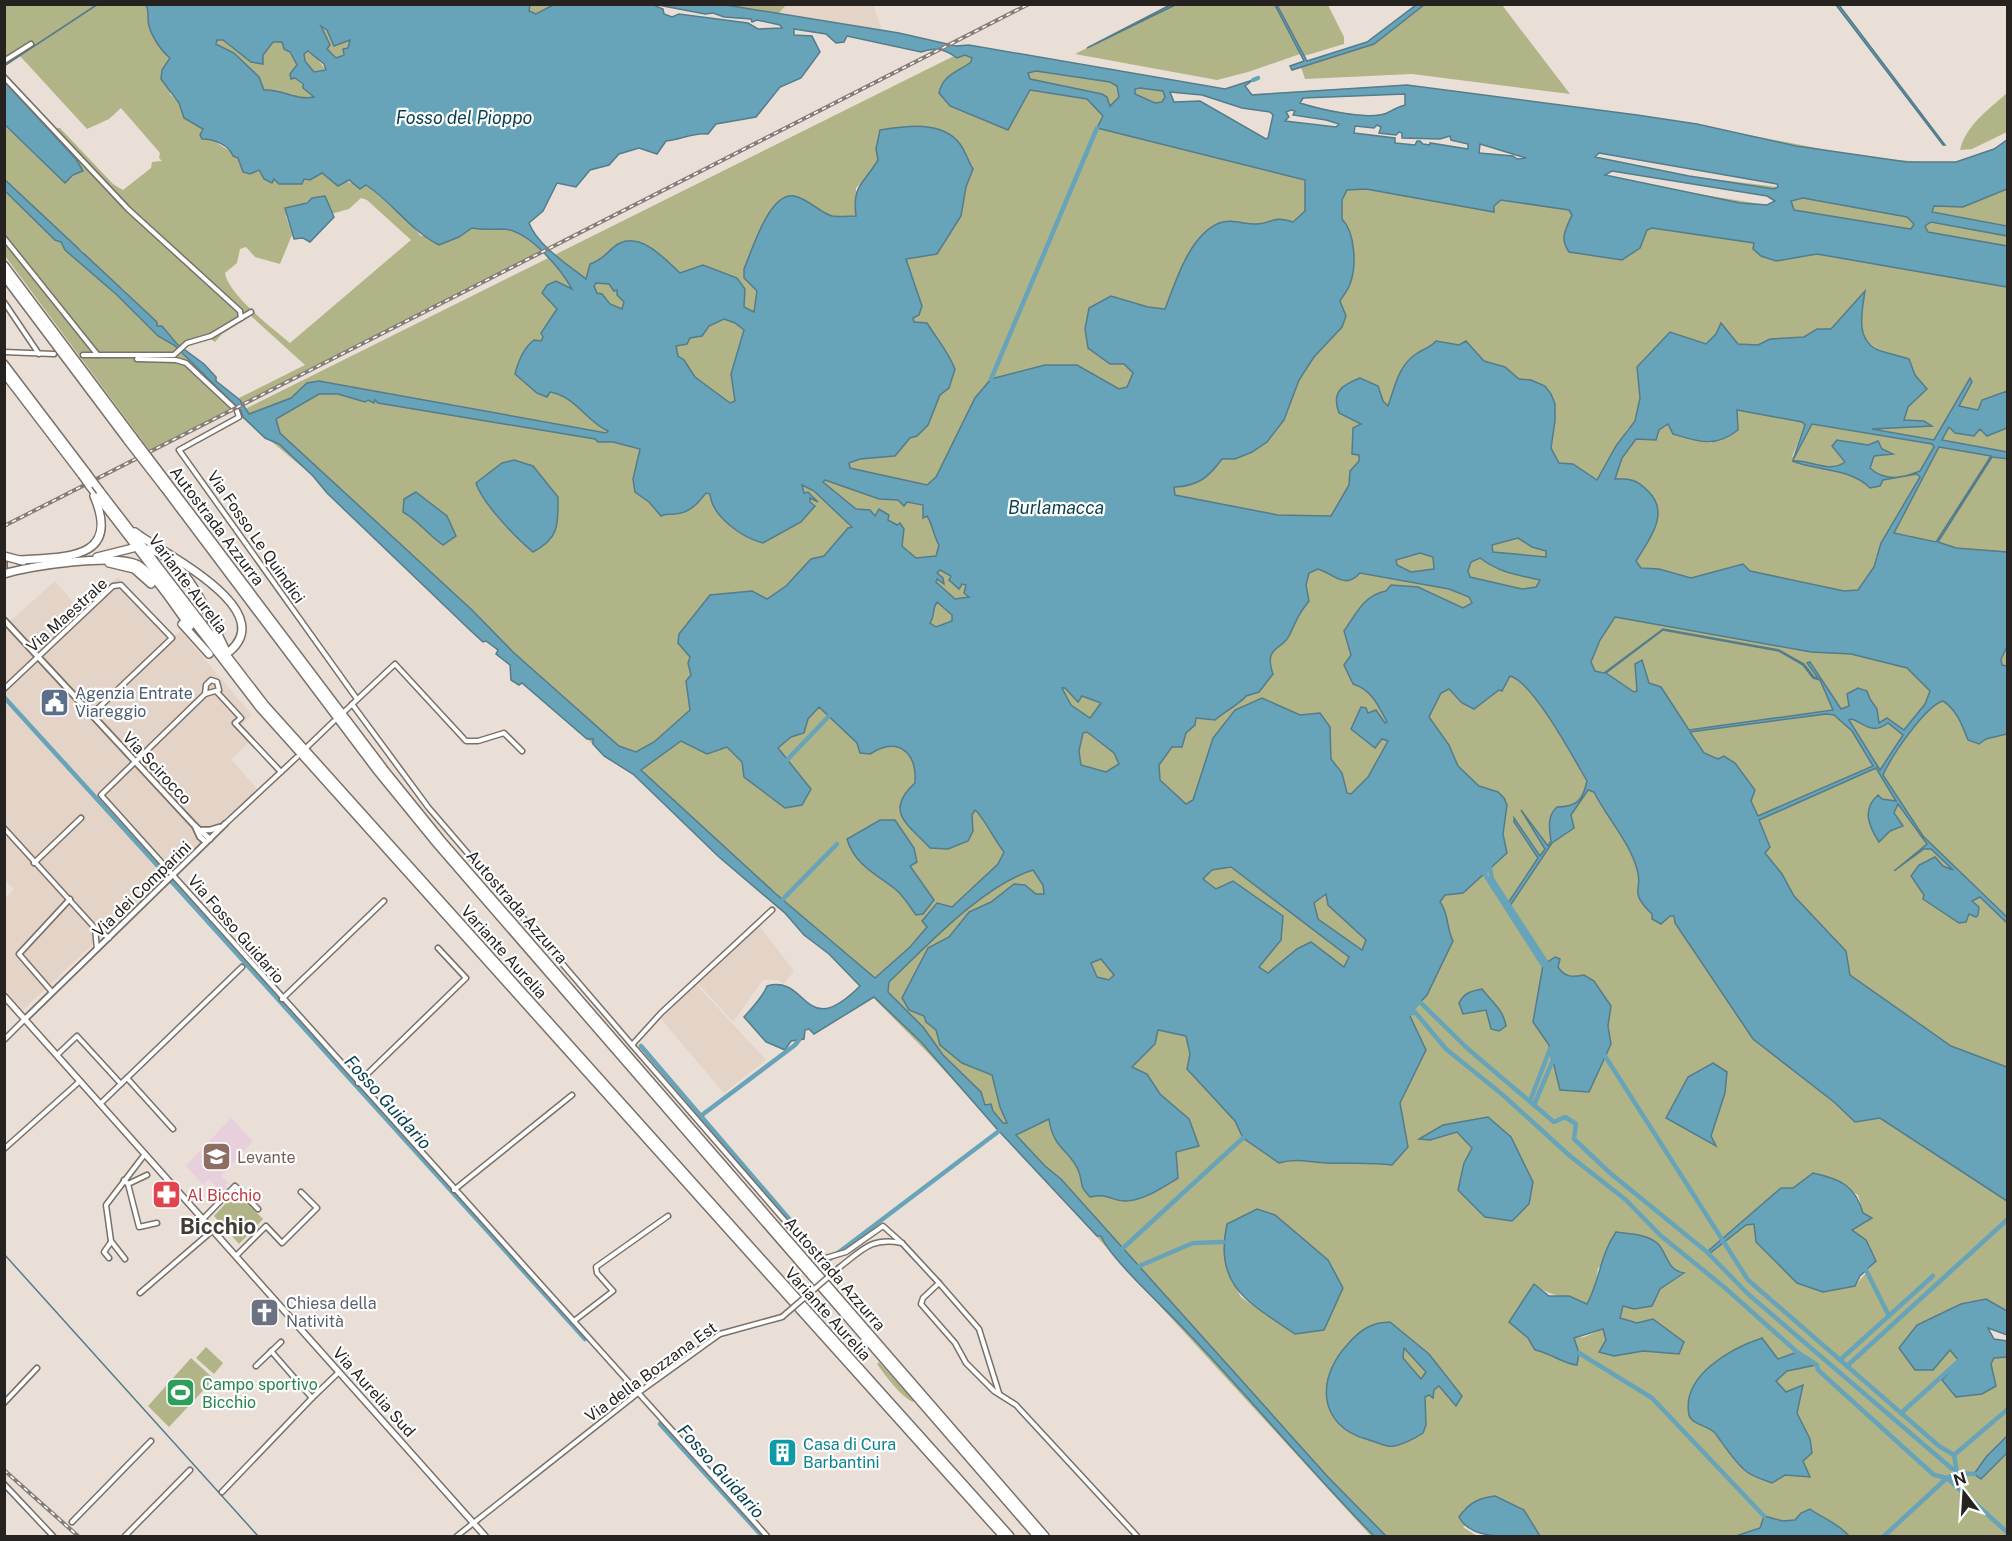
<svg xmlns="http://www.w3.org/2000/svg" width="2012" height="1541" viewBox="0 0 2012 1541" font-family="'Public Sans',sans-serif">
	<rect width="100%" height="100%" fill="#eadfd7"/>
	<g fill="#e4d3c7">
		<polygon points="786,5 873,5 882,30 778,13"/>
		<polygon points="118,577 173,637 181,631 252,715 239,727 250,742 231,759 257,789 23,1010 5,990 5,899 14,889 4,879 5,626 55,581 80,610"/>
		<polygon points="758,924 794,971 784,984 777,980 763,980 733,1022 696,981"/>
		<polygon points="695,983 766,1060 724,1093 661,1019"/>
	</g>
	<polygon fill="#e7d0dc" points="231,1118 253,1141 223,1174 222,1177 229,1183 226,1185 228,1188 223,1194 209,1179 203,1184 186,1166"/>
	<g fill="#b1b487" fill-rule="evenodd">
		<polygon points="1174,4 1275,5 1300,54 1248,72 1217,80 1075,54"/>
		<path d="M5,5H146C149,11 148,12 148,19C148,32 161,51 170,58V94L179,103L184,118L203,129L211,139L259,170L264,179L272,183L274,179L310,180L322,173C336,177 352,186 366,185L406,219L421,236L460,237L472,228C483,230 494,228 505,229C519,231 531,243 542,251L242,403L239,398L305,365L251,316L222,334L215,342L208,337L178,346L124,290L88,259L83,251L66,239L5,179L4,125L65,183L78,172L76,159L5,82V77L52,128H60L113,184L123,190L151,168L152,162L162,161L159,158L160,153L121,108L109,119L87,129L20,56L5,66ZM325,196L331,214L349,209L361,198L367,200L411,240L290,343C273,329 228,294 225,273L237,263L240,249L246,247L255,257L280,264L292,235L286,216L312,198Z"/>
		<polygon points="530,5 553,5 536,14 529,11"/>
		<polygon points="726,5 786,5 778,14"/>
		<polygon points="1277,5 1328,5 1344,37 1344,44 1304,56"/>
		<polygon points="1425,5 1502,5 1570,94 1412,74 1305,79 1301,67 1374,44"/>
		<path d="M321,26L327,30L335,46L350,40C351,48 343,56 335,58L326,49L330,45L319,28Z"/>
		<polygon points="223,39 232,48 263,63 263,55 273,42 283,42 297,65 295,78 315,97 300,100 293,95 264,90 259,77 234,53 216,43 217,40"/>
		<path d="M972,47L1223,89L1244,84L1252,94L1407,85L1594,110L1744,134L1863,157L1922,162H1956L1994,149L2007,140V391L1983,400L1978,410L1958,406L1972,382L1970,379L1934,440L1869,428L1931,426L1924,421L1904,420L1908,407L1926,389L1915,375L1909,359C1888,352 1860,349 1861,321C1861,312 1864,302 1865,292L1831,329H1817L1804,337L1770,339L1758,345L1737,344L1716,334L1706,344L1670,332L1637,367L1640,398L1635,421L1626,431L1617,471L1622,458L1636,439L1645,438L1668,424L1673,434L1710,443L1738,430L1737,410L1802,422L1805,425L1792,457L1795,456L1812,424L1932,444L1934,447L1920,471C1903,478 1885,481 1870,468L1874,455H1886L1882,449C1871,446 1862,446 1851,444C1845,443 1844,439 1837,440L1832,446L1845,463C1830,471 1810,463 1794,462L1849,475L1863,481L1917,474L1920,477L1881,543L1880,552L1875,558L1912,536L1894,533L1939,447L1991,456L1936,542L1992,456L2007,459V1311L1986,1299L1899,1348L1915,1370H1933L1950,1350L1959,1361L1991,1364L1994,1358L2007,1357V1536H1540L1524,1510L1510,1504L1463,1527L1477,1536H1371L930,1055L829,953L725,861L627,767L602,754L575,726L522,681L520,685L510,678L511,666C500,658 499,648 486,641L482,642L327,493L313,476L243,418L241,411ZM1170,92L1202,95L1242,108L1270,112L1273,115L1268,138L1266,139L1200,101L1174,102ZM1405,94V105C1399,107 1393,110 1388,112C1369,121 1319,108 1300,103L1303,98ZM1291,110L1295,111L1293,115L1326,120L1339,124L1336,127L1285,121L1289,117L1286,112ZM1377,125L1381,127L1379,133L1396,135L1399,132L1402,133V138L1440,139L1450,136L1451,140L1468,144V149L1430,143V145L1423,144L1420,141H1417L1415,145L1395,143V138L1354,133L1355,126L1374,128ZM1480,144L1526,158L1517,159L1513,156L1479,153ZM876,149L965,151L973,169L966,187L961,216L937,254L912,256L833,216H856V188L867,178L878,160ZM1599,153L1777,184L1778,187L1689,176L1596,157ZM1612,171L1767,196L1775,201L1767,205L1666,189L1605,175ZM1555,957L1559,962L1558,967L1563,974L1575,978L1579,976L1611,1006L1608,1026L1611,1044L1589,1092L1560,1090L1549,1045ZM1487,1117L1459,1190L1464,1163L1473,1148L1457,1132L1431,1140L1420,1139ZM1813,1173L1858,1195L1863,1213L1871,1218L1852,1230L1876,1261L1855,1286L1755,1224L1746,1225L1709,1254L1707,1252L1781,1188H1793ZM1302,1239L1328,1260L1294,1334L1241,1297L1228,1274ZM1658,1244C1664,1256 1669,1270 1684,1274L1660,1289L1622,1306L1620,1318L1637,1323L1653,1319L1684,1342L1679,1354L1643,1351L1614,1356L1599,1352L1606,1340L1604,1329L1584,1337L1574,1338L1579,1353L1577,1365C1564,1364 1551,1353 1535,1350L1528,1338L1534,1284C1553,1299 1565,1294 1587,1304L1595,1289L1598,1268ZM1761,1338L1779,1359L1816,1365L1787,1371L1776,1381L1786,1392L1802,1385L1797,1413L1810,1439L1803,1461L1809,1476L1785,1475L1772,1483L1746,1472L1711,1429Z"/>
		<polygon points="306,51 315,56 326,70 314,72 303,58"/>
		<path d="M2007,93V132L1972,149L1960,150C1966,125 1988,110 2007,93Z"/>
		<polygon points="5,191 61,242 65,250 174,345 237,407 150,451 5,256"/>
		<polygon points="1949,426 1955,433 1974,436 1980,429 1987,436 2006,426 2007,452 1942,440"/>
		<polygon points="236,1192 263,1219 239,1244 214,1216"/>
		<polygon points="206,1347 223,1363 214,1374 196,1358"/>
		<polygon points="191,1358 214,1379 169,1427 148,1406"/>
		<path d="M879,1362L913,1400V1402C901,1397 885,1375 877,1364Z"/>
	</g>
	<g fill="#67a3b9" stroke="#547c8b" stroke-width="1.5" fill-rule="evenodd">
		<path d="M530,4L529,11L536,14L553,5L651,4L663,9L664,14L672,17L679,14L748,23L758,29L782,28L780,25L757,20L752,22L751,19L724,17L713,13L705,14L658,5H726L899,33L956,46L969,45L1225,89L1253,80L1245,86L1252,95L1407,85L1637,115L1697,124L1796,146L1907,162H1956L1994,149L2007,140V189L1963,207L1934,206L1932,212L2007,226V236L1931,222L1925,226L1928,232L2007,246V287L1817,254L1776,261L1761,256L1753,249L1754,243L1652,228L1647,230L1640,248L1622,260L1569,252C1559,238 1566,229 1572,215L1569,210L1501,200L1494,206V212L1366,189L1347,190L1342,200V219C1355,232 1357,266 1350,284C1348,290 1343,296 1340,301L1346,316L1342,327L1314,357L1299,380L1284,420L1267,442L1252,452L1235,459H1222C1208,478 1198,486 1174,487L1175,495L1278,515L1331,516L1349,485L1350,471L1359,461V455L1352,454L1353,428L1361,424L1339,413C1331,392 1342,385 1360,378L1378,386L1383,401L1388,406C1395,387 1398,366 1416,354C1423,349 1430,348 1436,341L1459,345L1466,341L1484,361L1505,367L1519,379L1531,380L1545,386L1551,394L1555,404V421L1551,448L1559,463L1573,464L1597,480L1616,446L1635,421L1640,398L1637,367L1670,332L1706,344L1716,334L1721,323L1738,344L1758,345L1770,339L1804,337L1817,329H1831L1865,291C1862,312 1854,342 1881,351C1890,354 1900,356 1909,359L1915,375L1927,389L1908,407L1904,420L1924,421L1932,426L1872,429L1934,440L1970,378L1972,382L1959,406L1978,410L1982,400L2007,391V428L1987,436L1980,429L1974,436L1955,433L1949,427L1942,440L2007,452L2008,459L1992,457L1938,542L1956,548L2007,552V647L2001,659L2002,665L2007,666V734L1986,739L1979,744L1968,740C1962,725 1957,710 1943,701C1925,706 1891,757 1883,775L1923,836L2007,917V923L1980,897L1972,901L1979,907L1978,915L1976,917L1969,914L1966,922L1959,923L1923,899L1924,895L1911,876L1919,865L1935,857L1943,866L1953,870L1931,849H1924L1894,871L1927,844L1898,804L1894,813L1903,826L1890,831L1879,842C1868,825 1862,809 1878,795L1882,799L1896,801L1876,768L1759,820L1770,847L1765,853L1782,874L1794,896L1846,951L1850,975L1951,1046L2007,1067V1201L1880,1118L1855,1122L1834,1102L1753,1039L1675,923L1674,916H1670L1661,924L1652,919V914C1627,890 1644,890 1637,869C1629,841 1607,818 1594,792L1588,790L1571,815L1574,828L1552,843L1510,906L1508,903L1538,858L1514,822V818L1540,856L1545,849L1521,810L1548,846L1551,841C1549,828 1547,816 1557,807C1577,807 1583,800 1587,781C1573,757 1533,682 1510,676L1502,691L1499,690L1474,709L1462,703L1449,689L1441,693L1429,717L1449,745L1458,766L1479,786L1498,792L1504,798L1507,805L1503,834L1507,853L1463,893L1445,895L1440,902C1449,913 1446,927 1453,941L1427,995L1409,1014L1426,1050L1400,1103L1408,1147L1392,1165C1369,1162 1348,1164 1326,1163C1309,1162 1295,1158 1279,1163L1243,1138L1235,1121L1187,1069L1190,1054L1186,1036L1158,1030L1155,1044L1132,1067L1147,1074L1160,1094L1189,1119L1199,1146L1176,1152L1178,1178C1163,1187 1142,1202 1124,1201C1109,1200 1109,1193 1090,1197C1078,1184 1084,1187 1079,1172C1071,1150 1053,1150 1049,1119L1016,1135L1045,1166L1061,1179L1328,1477L1386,1536H1374C1309,1470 1250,1398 1186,1331C1166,1309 1111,1260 1101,1236H1097L997,1129L921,1042L874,997L814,1034L809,1029L805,1030L804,1039L791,1041L785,1050L766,1042L744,1017C752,1008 763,997 767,986C809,974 803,1043 860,986L829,954L804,935L785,913L719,857L633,774L604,756L593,744V739H587L522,683L519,685L511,680L510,665L496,654L498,650L486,641L483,642L471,631L327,493L313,476L279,444L265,438L243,417L241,411L174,345L158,336L117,295L65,250L61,242L55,240L5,191L4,179L157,322V326H162L177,344L204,364L216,377V381L240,400L249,414L291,398L307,383L319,381L606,433L608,431C587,422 575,396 550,392L547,397L537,393L515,374C518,362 523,348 534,340L541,341L543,337L541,333L557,309L542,293L547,285L556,281L572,289C561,269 529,231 504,229C493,229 483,230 472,228L459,237L439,245C411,231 393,203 366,185L360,189L349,180L338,186L322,173L310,180L304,179L302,184H279L274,179L272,183L264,179L259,170L250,174L243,172L238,158L233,156C229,145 214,139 202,139L200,135L203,129L184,118L179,103L161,79L162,70L170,58C161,51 148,32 148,19C148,12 149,11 146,5ZM321,26L327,30L334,46L350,40L348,48L343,49L344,55L336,58L327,49L330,45ZM794,29L826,34L836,43L844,42L847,36L921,52C935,47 945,49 957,58L965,55L972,58L971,62C958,72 943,74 939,93L950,106L1008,130L1030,90L1087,99L1103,116L1097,128L1305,180V211L1293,222C1272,215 1274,223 1257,224C1244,225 1233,218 1219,223C1189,236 1176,281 1165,309L1148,307L1111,296L1089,308L1085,329L1088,348L1110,364H1124L1133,373L1127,387L1119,389L1077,365H1045L991,379L975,398L936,477L927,485L850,468L849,463L860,459L895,456L910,438L917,436L928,425L940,395L949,388L955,369C948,351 937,339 927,323L914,322L913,318L919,315L922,306L906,259L937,254L961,216L966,187L973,169C968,161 966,152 960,144C942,120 905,126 880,130L876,149L878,160C863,185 852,185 856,216C849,216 838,217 832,216C819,212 809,199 794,196C769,192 752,251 744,269V278L757,291L754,312L744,307L745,289L737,278L703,265L680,273C665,259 642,233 620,243C609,248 607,258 590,264L586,279C567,264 538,246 529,223L543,211L557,183L576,187L590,170L609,165L619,154L639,148L657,154L666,141C681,140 693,132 708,134L716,124L756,117L780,87L801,78L820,52L812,36L794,35ZM217,40H223L251,62L263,64V55L273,42H282L284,49L290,52L297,65L290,74L291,79L295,78L303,84V88L314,97C296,101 283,89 264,90L259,77L234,53L216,44ZM308,51L324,64L326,70L314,72L305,61L304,54ZM1036,71L1110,82L1117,86L1119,97L1110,106L1107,97L1102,94L1030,79L1028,73ZM1140,88L1163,91L1165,97L1162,102L1155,103L1135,94V89ZM1170,92L1202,95L1242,108L1270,112L1273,115L1268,138L1266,139L1200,101L1174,102ZM1405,94V105C1398,107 1393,110 1387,113C1369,121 1319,109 1300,103L1303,98ZM1291,110L1295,111L1293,115L1326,120L1339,124L1336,127L1285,121L1289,117L1286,112ZM1377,125L1381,127L1379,133L1396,135L1399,132L1402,133V138L1440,139L1450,136L1451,140L1468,144V149L1430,143V145L1423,144L1420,141H1417L1415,145L1395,143V138L1354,133L1355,126L1374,128ZM1480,144L1526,158L1517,159L1513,156L1479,153ZM1599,153L1777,184L1778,187L1774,189L1689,176L1595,157ZM1612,171L1767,196L1775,201L1767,205L1740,203L1605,175ZM1803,198L1907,217L1914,224L1911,229L1904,228L1794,210L1791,201ZM596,283L609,284L614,291L617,290V295L624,302L622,309L610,304L602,294L597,293L594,286ZM724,319L735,323L744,330L731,374L735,401L730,403L695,377L684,360L678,356L676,346L687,344L690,338L702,336L709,326ZM319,394H338L365,402L368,400L374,403L375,400L378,403L595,439L598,442H613L640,449L633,479L635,492L649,502L661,516C666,513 669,515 675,514C690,513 698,503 706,493L710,494C712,517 743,538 763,543L801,522L815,506L810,502V498L818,502L808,492L804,493L802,485L814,491L852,527L848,528L824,556L811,559L786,586L767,599L752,591L710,595L679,634L678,643L690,657L688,663L691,675L686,681L690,710L654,742L636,752L619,746L513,652L472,610L280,433L276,419ZM1737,410L1802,422L1805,425L1793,460L1812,424L1932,444L1934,447L1920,471C1903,478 1885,482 1870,468L1874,456L1893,454L1882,449L1878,441L1868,445L1837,440L1832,446L1845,462C1828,474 1810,459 1792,461C1817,471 1851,468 1870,488L1880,486L1883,480L1917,474L1920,477L1881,543L1874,567L1858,590L1844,591L1750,571L1743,564L1691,578L1659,569L1641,568L1636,561C1649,540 1671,513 1648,491C1637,480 1630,478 1615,479L1622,458L1636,439L1656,440L1659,430L1668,424L1673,434C1700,442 1715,448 1738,430ZM1939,447L1991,456L1936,542L1894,533ZM825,480L879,499L898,500L904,506L907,502L923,505V518L927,516C933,525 933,535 939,545L936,556L916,558L902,546L904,529L900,523L897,525L888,520L889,515L879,509L875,516L870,510L856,509L823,482ZM1518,538L1532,547L1546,551V557L1493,552L1492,545ZM1420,553L1433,557L1434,569L1411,572L1397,565L1396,560ZM1480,558C1500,573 1517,575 1540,580L1536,587L1522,589L1470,577L1468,571L1471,562ZM1318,569C1334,574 1345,590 1360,573L1449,589L1469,597L1472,603L1463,608L1418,587L1391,585L1386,591C1364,595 1356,614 1344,631L1351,655L1344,665L1353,684C1372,690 1378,705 1387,722L1385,723L1376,710L1368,713L1366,708L1361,707L1351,729L1375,748L1382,739L1388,741L1368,777L1351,794L1347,793L1342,773L1331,759L1330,727L1320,713L1300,715L1262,698L1235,710L1213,738L1193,800L1186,804L1160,780L1159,765L1172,747H1182L1186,733L1195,725L1196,718L1215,720C1222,714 1243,701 1246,696L1259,692L1273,674C1263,645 1283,651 1290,634C1297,619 1298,615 1309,601L1306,585L1309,573ZM940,570L951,576L949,580L959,589L962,584L966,585L964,593L969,597L955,599L936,582L937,579L944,584L943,578L937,573ZM937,602L952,615V621L936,627L930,623C935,616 932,609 937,602ZM1615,617L1811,652L1851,654L1907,668L1930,691L1925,704L1904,730L1887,718L1879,723L1877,709L1870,699L1867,691L1858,688L1847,694L1849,706L1841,709L1810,662L1807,663L1818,678L1814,677L1804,664L1779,650L1663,629L1604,673L1595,671L1591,662L1600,640ZM1663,630L1779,651L1803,665L1813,678L1820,680L1833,710L1689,730L1661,687L1649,683L1642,660L1635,664L1637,691L1634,692L1606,673ZM1062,688H1065L1078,702L1082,696L1101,703L1090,718L1071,705ZM819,707L857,743L860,753L870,754C898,736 917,752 915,783C883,812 909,825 930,848L948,849L968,841L973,831L972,815L975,810C983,816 995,841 1004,852L998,864L952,907L937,903L922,921L927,927L910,947L875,978L776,894L641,770L681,741L707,754L727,747L742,762L744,777L785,808L802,805L811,789L778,748L791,737L804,733L808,719ZM1826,714L1834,715L1852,731L1873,766L1758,816L1751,801L1755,790L1735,763L1724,756L1718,759L1704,753L1690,732ZM1852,719C1865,724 1872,735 1888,723L1903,735L1880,770L1849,720ZM1087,732L1114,753L1119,764L1106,772L1081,765L1079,751L1083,733ZM1231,867L1349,957L1344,967L1311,942L1297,949L1268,973L1259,967L1281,940L1283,916L1233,881L1216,889L1203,879L1212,870ZM1033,870L1043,885L1044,894H1036L1025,885L1014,884L991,902L969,912L949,937L928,948L902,998L909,1010L924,1016L926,1022L936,1030L940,1045L962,1063L992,1075L1000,1107L1007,1123H1003L993,1111L991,1104L985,1105L981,1092L943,1055L923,1027L888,992L889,982C928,945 982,886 1033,870ZM1326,894L1328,905L1366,940L1362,950L1318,919L1314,903ZM1101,959L1114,975L1109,980L1097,977L1091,963Z"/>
		<polygon points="1170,5 1175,5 1087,48"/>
		<polygon points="1275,5 1277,5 1307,61 1367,42 1416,5 1424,5 1374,44 1292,70 1290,66 1304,61"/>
		<polygon points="1836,5 1839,5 1945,145 1943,145"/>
		<polygon points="5,82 76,159 83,171 73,175 65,183 5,125"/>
		<polygon points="325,196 334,217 310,242 303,238 294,239 285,208 307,203 312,198"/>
		<path d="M514,460L533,466L558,497C558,524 560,538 533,552C517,539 482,503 476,483L502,463Z"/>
		<path d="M416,492L447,516L456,536L443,545C428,535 419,521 403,512L404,499Z"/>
		<path d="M880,820H895L914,848L917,862L910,866L934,900L923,914L916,915C910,907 903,895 895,889C876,874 854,864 847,839Z"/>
		<path d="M1555,957L1560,959L1558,967C1565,978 1573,977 1584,975L1594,981L1611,1006L1608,1026L1611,1044L1589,1092L1560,1090L1549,1045L1533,1022L1543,965Z"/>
		<path d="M1482,989C1492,1002 1503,1009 1506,1026L1499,1031L1491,1029L1486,1010L1463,1014L1459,1003C1464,993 1471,991 1482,989Z"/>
		<polygon points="1713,1063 1727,1072 1725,1093 1711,1136 1716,1146 1666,1118 1688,1077"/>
		<polygon points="1488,1117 1511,1137 1533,1182 1529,1204 1512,1221 1485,1217 1458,1190 1464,1163 1472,1148 1457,1132 1430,1140 1419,1139 1443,1125"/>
		<path d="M1813,1173C1840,1179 1855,1185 1863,1213L1872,1218L1852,1230L1866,1240L1876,1261L1860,1276L1855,1286L1823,1292L1797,1283L1756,1242L1754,1224L1746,1225L1709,1254L1707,1252L1781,1188H1793Z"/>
		<path d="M1257,1209L1275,1215L1328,1260L1343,1288L1324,1330L1295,1334C1250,1303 1213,1287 1227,1224Z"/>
		<path d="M1616,1232C1630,1234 1646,1234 1657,1243C1668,1253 1666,1270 1684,1273L1660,1289L1652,1306L1634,1309L1623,1306L1620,1318L1637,1323L1653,1319L1684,1342L1679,1354L1643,1351L1614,1356L1599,1352L1606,1340L1603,1329L1574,1338L1579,1353L1577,1365C1563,1364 1551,1353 1535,1350L1528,1338L1509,1322L1534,1284L1549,1296H1569L1587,1304C1600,1280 1600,1255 1616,1232Z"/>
		<polygon points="1986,1299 2007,1311 2007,1335 1988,1328 1994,1339 2007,1341 2007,1357 1994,1358 1991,1364 1996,1386 1982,1394 1956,1397 1942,1380 1959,1361 1950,1350 1933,1370 1915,1370 1899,1348 1917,1325 1961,1304"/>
		<path d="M1390,1322L1429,1354L1462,1396L1456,1406L1439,1386L1434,1390L1433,1398L1429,1395L1425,1397L1426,1425L1423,1433C1416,1438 1397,1448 1388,1446C1382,1445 1373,1441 1366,1439C1318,1425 1316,1379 1347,1345C1359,1331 1371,1322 1390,1322ZM1404,1348L1426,1372L1421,1379L1403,1358Z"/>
		<path d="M1762,1338L1778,1359L1797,1352L1816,1365L1787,1371L1776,1381L1786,1392L1803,1385L1797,1413L1810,1439L1812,1453L1803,1461L1810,1477L1785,1475L1772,1483C1764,1480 1754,1477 1747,1472C1735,1463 1724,1445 1715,1433C1709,1426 1691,1424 1689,1415C1681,1375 1732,1348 1762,1338Z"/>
		<polygon points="2007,1436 2007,1453 1981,1479 1974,1474 1986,1457"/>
		<path d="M1495,1496L1524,1510L1540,1536C1513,1537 1471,1541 1459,1517C1469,1503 1478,1498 1495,1496Z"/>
		<path d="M1810,1509C1824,1519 1838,1523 1849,1536H1736L1760,1528L1764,1516L1783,1521L1795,1520L1801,1513Z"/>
	</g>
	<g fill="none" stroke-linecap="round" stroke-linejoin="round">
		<g stroke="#547c8b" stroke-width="1.5">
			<polyline points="4,66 98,4"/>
			<polyline points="4,1254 258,1536"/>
		</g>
		<g stroke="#67a3b9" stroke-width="4.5">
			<polyline points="1253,80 1258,78"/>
			<polyline points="991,379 1097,128"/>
			<polyline points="4,697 168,877"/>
			<polyline points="787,760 830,715"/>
			<polygon points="1490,868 1492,879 1546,962 1543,965 1484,873"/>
			<polyline points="172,882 585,1339"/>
			<polyline points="783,899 837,844"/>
			<polyline points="641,1046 826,1262 999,1131"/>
			<polyline points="1605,1056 1748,1280 1939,1446 1954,1455"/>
			<polyline points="1530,1101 1550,1049 1553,1060 1534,1105"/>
			<polyline points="702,1115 795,1045 799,1040"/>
			<polyline points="1122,1249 1243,1138"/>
			<polyline points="1137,1267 1193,1243 1223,1242"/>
			<polyline points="1866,1270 1889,1316"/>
			<polyline points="1579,1353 1652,1398 1764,1516"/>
			<polyline points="1840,1360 1933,1276"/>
			<polyline points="1847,1366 2008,1219"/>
			<polyline points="1901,1413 1959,1361"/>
			<polyline points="660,1424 762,1536"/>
			<polyline points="1957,1473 1748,1294 1707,1252 1610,1173 1574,1139 1576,1124 1565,1117 1554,1122 1468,1049 1419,1001 1409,1014 1415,1012 1446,1049 1503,1095 1570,1156 1626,1200 1660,1235 1724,1287 1797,1352 1817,1365 1818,1370 1934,1475 1947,1478 2008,1533"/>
			<polyline points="1957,1473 1954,1455 2008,1409"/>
			<polyline points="1884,1536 1947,1478 1957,1473 1974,1474"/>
		</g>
		<defs>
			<g id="minor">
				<polyline points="4,61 31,44"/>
				<polyline points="4,77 128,209 240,311 241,318"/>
				<polyline points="4,238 97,354"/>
				<polyline points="4,302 39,354"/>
				<polyline points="4,352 54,354"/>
				<polyline points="83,355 174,355 187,343 211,336 251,312"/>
				<polyline points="137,359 176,360 186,363 233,407"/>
				<polyline points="237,411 239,417 179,450 357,699"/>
				<polygon points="211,680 217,682 219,690 205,694 206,685"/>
				<polyline points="4,689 113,586 121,585 172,638 91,715"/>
				<polyline points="217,692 241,718 235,723 281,772"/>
				<polyline points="205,694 101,795 767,1536"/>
				<polyline points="352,704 428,807 632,1045 661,1013 772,910"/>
				<polyline points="345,711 395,664 466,741 478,741 504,733 522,751"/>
				<polyline points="306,748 334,721"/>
				<polyline points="225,824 297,757"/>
				<polyline points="4,828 94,927 109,938"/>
				<polyline points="34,863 81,818"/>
				<polyline points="95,928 97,949"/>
				<polyline points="52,992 19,954 70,899"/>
				<polyline points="282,999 384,901"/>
				<polyline points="4,1040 25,1019"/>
				<polyline points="632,1045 819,1260 846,1252 883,1226 902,1243 939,1283 923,1298 921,1304 955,1343 966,1363 994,1391 1016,1405 1137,1536"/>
				<polyline points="57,1055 77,1036 121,1084"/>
				<polyline points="127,1078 173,1129"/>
				<polyline points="358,1083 466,978 438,948"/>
				<polyline points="100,1104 242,967"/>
				<polyline points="4,1149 80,1081"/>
				<polyline points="124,1180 128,1184 139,1227 157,1223"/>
				<polyline points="128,1184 147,1175"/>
				<polyline points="454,1190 572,1095"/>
				<polyline points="203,1219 235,1186 258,1209"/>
				<polyline points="236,1256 266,1226 282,1243 317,1208 301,1192"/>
				<polyline points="109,1258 104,1252 111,1242"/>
				<polyline points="125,1259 111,1241 106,1205 145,1154"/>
				<path d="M840,1267C863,1249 872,1237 902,1243"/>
				<polyline points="939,1283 979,1329 999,1393"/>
				<polyline points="140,1293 212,1231"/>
				<polyline points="574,1321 613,1291 597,1273 596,1267 668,1216"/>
				<polyline points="271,1351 312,1398 338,1373"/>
				<polyline points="256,1366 281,1342"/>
				<polyline points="4,1403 37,1368"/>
				<polyline points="4,1484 53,1536"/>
				<polyline points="222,1492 312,1398"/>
				<polyline points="72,1522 151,1441"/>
				<polyline points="125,1536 190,1470"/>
				<polyline points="457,1536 638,1393 720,1334 782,1317"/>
			</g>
			<g id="tertiary">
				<polyline points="4,563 4,568"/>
				<polyline points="4,620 195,826 210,839"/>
				<polyline points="195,826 200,837 206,842"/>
				<polyline points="202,830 210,830 220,827"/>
				<polyline points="25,1019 225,824"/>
			</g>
			<polyline id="secondary" points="4,996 485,1536"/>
			<g id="trunk">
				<polyline points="4,364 86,472"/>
				<polyline points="4,373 82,475"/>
				<polyline points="89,485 260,708 1003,1536"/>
				<polyline points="100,491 264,704 1010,1536"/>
				<path d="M135,532C158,551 280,608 230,651"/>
				<path d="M147,549C189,558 209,618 227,653"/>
				<polyline points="4,556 23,561"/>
				<polyline points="97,557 133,548"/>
				<path d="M19,560C63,557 122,561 94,496"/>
				<polyline points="109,563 134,569 151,584"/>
				<path d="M4,574C28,566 120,552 140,566C160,580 175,608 190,626"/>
				<polyline points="182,624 209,654"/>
			</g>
			<g id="motorway">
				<polyline points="4,265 133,437"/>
				<polyline points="4,276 128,441"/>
				<polyline points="167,482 386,772 441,840 1045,1536"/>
				<polyline points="163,486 376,769 438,845 1037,1536"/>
			</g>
		</defs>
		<use href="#minor" stroke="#797068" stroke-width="7"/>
		<use href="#tertiary" stroke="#797068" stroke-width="8"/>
		<use href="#secondary" stroke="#797068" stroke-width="8"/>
		<use href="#trunk" stroke="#797068" stroke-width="10"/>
		<use href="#motorway" stroke="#797068" stroke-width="10"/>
		<use href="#minor" stroke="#fff" stroke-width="4"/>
		<use href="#tertiary" stroke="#fff" stroke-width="4.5"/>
		<use href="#secondary" stroke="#fff" stroke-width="5"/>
		<use href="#trunk" stroke="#fff" stroke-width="7"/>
		<use href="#motorway" stroke="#fff" stroke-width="7"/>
		<defs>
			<g id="rail">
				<polyline points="4,526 1029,4"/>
				<polyline points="4,1470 78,1536"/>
			</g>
		</defs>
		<use href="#rail" stroke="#857e78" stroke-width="4"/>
		<use href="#rail" stroke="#fff" stroke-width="1.5" stroke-dasharray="4.5" stroke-linecap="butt"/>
		<defs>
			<polyline id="minor-bridge" points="782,1317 840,1267"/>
			<g id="trunk-bridge">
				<polyline points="86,472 100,491"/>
				<polyline points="82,475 89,485"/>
			</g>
			<g id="motorway-bridge">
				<polyline points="133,437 167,482"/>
				<polyline points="128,441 163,486"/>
			</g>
		</defs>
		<use href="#minor-bridge" stroke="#797068" stroke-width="7" stroke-linecap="butt"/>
		<use href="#trunk-bridge" stroke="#797068" stroke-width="10" stroke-linecap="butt"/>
		<use href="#motorway-bridge" stroke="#797068" stroke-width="10" stroke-linecap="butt"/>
		<use href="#minor-bridge" stroke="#fff" stroke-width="4"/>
		<use href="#trunk-bridge" stroke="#fff" stroke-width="7"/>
		<use href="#motorway-bridge" stroke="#fff" stroke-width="7"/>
	</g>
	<defs>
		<symbol id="civic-square" viewBox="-11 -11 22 22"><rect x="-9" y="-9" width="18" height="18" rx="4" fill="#5c6f8a" stroke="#fff"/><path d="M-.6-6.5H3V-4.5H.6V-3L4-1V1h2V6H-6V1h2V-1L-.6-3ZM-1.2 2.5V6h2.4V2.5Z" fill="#fff"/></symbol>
		<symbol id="school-square" viewBox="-11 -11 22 22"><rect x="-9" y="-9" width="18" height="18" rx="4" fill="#8d6e63" stroke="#fff"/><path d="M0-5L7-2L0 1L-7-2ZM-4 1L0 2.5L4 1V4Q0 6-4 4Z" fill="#fff"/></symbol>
		<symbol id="pharmacy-square" viewBox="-11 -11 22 22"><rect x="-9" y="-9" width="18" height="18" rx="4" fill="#e0444e" stroke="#fff"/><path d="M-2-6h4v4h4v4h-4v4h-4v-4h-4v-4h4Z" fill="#fff"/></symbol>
		<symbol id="church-square" viewBox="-11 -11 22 22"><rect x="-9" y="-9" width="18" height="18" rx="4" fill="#6b7280" stroke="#fff"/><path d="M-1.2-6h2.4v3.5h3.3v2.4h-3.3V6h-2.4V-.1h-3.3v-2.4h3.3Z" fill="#fff"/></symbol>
		<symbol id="stadium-square" viewBox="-11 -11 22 22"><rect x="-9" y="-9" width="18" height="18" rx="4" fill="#2e9e5b" stroke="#fff"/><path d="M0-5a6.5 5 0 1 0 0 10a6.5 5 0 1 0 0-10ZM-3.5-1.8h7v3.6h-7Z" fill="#fff"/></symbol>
		<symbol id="building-square" viewBox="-11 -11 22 22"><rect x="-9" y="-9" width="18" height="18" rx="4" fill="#0f9aa8" stroke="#fff"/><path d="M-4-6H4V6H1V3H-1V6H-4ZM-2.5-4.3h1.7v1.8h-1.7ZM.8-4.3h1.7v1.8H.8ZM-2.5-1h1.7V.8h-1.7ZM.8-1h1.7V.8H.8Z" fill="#fff"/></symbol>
	</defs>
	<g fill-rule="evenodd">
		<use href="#civic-square" x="38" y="686" width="33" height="33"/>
		<use href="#school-square" x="200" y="1140" width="33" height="33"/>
		<use href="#pharmacy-square" x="150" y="1178" width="33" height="33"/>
		<use href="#church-square" x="248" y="1296" width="33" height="33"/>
		<use href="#stadium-square" x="164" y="1376" width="33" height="33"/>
		<use href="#building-square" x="766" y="1436" width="33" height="33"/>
	</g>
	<g text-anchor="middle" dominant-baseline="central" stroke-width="4.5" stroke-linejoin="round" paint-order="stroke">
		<g font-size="16" fill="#26221f" stroke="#fff">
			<text transform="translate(217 526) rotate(53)">Autostrada Azzurra</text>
			<text transform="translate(256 537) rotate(55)">Via Fosso Le Quindici</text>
			<text transform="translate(188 584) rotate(53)">Variante Aurelia</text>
			<text transform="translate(67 615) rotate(-42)">Via Maestrale</text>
			<text transform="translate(157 768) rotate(47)">Via Scirocco</text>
			<text transform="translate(142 889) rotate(-44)">Via dei Comparini</text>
			<text transform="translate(517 907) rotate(49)">Autostrada Azzurra</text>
			<text transform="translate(236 929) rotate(49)">Via Fosso Guidario</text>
			<text transform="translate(504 952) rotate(48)">Variante Aurelia</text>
			<text transform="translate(835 1274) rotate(49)">Autostrada Azzurra</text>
			<text transform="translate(828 1314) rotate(48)">Variante Aurelia</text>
			<text transform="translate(651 1372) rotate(-36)">Via della Bozzana Est</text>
			<text transform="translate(374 1392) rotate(48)">Via Aurelia Sud</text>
		</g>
		<g font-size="16" fill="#4e5e75" stroke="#fff" text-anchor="start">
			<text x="75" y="693">Agenzia Entrate<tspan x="75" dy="18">Viareggio</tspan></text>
		</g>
		<g font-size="16" fill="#785e54" stroke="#fff" text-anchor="start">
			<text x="237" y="1157">Levante</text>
		</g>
		<g font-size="16" fill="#be3a42" stroke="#fff" text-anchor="start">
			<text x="187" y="1195">Al Bicchio</text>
		</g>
		<g font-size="16" fill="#5b616d" stroke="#fff" text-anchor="start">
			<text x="286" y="1303">Chiesa della<tspan x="286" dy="18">Natività</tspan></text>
		</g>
		<g font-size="16" fill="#27864d" stroke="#fff" text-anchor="start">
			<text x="202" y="1384">Campo sportivo<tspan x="202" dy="18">Bicchio</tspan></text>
		</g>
		<g font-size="16" fill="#0d838f" stroke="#fff" text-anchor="start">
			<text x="803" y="1444">Casa di Cura<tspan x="803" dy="18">Barbantini</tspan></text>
		</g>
		<g font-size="18" font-style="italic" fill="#073f4f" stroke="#fff">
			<text x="464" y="117">Fosso del Pioppo</text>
			<text x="1056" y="507">Burlamacca</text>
			<text transform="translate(388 1102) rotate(48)">Fosso Guidario</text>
			<text transform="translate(721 1471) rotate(48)">Fosso Guidario</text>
		</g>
		<g font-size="22" font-weight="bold" fill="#423a34" stroke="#fff">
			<text x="218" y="1226">Bicchio</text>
		</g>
	</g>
	<rect width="2012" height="1541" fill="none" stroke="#26221f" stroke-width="12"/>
	<g transform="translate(1964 1493) rotate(343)" stroke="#ffffff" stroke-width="4.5" paint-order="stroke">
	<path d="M0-4.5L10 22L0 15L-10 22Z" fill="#26221f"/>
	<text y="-9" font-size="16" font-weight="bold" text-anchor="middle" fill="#26221f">N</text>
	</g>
</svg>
